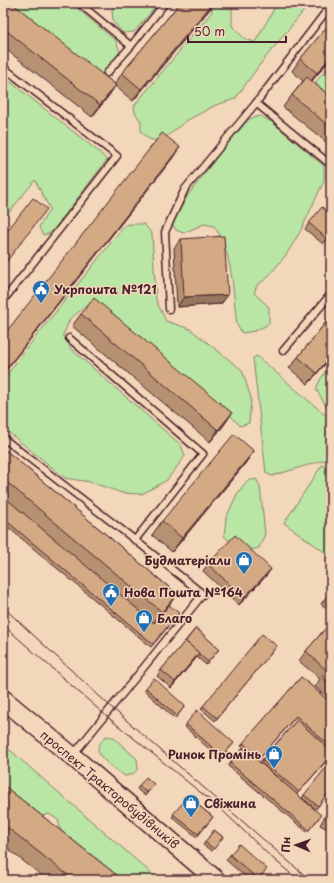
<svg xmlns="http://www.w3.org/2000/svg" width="334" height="883" viewBox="0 0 334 883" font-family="'Playpen Sans',sans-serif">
	<rect width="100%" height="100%" fill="#f3d7ba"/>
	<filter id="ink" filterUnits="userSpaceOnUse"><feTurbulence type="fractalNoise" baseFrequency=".025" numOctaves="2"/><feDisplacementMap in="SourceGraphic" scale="8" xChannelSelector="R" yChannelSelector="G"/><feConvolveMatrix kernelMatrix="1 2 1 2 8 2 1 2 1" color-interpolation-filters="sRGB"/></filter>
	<g filter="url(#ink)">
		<g fill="#b9e6a4" stroke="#828268">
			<polygon points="3,3 71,3 116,41 120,52 100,77"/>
			<polygon points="116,3 159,3 134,32 123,33 113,22 112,9"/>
			<polygon points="211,3 232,3 232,26 245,39 255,42 274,9 275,3 310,3 261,63 235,99 216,105 186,121 160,142 149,139 141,132 141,122 135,112 134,106 212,12"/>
			<polygon points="331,64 331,112 314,84"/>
			<polygon points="3,76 99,152 107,160 51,233 43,235 39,227 50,209 35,180 3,220"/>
			<path d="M260,116L272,122L324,166V181L300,232L286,255L266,279L257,285L254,293L269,307V324L255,331L242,333L237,325C233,295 233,251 214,226L204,224L183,233L176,230L172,224L188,195L224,148L249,119Z"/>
			<polygon points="132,224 144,224 152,234 156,300 166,321 190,329 242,370 251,398 249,423 240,426 231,416 203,396 93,308 85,307 70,319 63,335 71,349 181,445 185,456 167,480 142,494 122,493 90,482 65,478 3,428 3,380 27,348 125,225"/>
			<polygon points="257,356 331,420 331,458 272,476 266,473 253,358"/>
			<polygon points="331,363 331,410 326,406 316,389 320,380"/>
			<polygon points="322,465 331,471 330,556 284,523"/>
			<polygon points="256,479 260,486 265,534 259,548 251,550 242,549 227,539 224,536 226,518 237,494 247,481"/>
			<path d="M106,736L113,737L137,759L138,769L133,774L125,776C118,771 97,758 98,749C98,744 103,740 106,736Z"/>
			<polygon points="3,744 159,880 104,880 66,848 58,820 49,814 37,818 3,798"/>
		</g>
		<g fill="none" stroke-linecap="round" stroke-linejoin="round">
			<defs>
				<g id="service">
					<polyline points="79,3 131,46 165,3"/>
					<polyline points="331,5 256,103 331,165"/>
					<polyline points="3,67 117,156 3,301"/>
					<polyline points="107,73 131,46"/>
					<polyline points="169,309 165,232 185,189 256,103"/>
					<polyline points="69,338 203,454 135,540"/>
					<polyline points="283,351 331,294"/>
					<polyline points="3,438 135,540 203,594 73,755"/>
				</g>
				<polyline id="secondary" points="3,699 72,756 216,880"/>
			</defs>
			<use href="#service" stroke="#4a1f2b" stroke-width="9"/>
			<use href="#secondary" stroke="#4a1f2b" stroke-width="21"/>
			<use href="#service" stroke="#f3d7ba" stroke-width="6"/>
			<use href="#secondary" stroke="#f3d7ba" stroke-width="18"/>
			<g stroke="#4a1f2b" stroke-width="1">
				<polyline points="3,607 111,707 310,880"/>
				<polyline points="3,625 105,715 211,801"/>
				<polyline points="223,811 269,855 298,880"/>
			</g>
		</g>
		<g fill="#b69272" stroke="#4a1f2b">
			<polygon points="3,3 115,84 122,73 180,3 214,3 210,9 133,101 115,86 92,117 3,47"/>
			<polygon points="331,22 331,58 312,81 331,97 331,146 283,107 292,95 303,81 292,71 300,59"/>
			<polygon points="309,223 331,235 323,244 305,229"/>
			<polygon points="181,239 228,295 221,304 177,307 174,248"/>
			<polygon points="81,314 232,413 224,425 210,442 72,326"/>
			<polygon points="331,316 331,357 308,384 289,368 298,357"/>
			<polygon points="3,448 177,594 169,605 177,616 151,647 3,523"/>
			<polygon points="254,451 244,465 172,552 152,535 162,521"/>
			<polygon points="208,564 271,569 266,576 239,605 203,571"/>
			<polygon points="331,590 331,612 321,604"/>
			<polygon points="331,622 331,700 315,687 320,679 299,661 306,651"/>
			<polygon points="196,628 219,649 206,665 197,657 171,688 157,676 161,670"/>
			<polygon points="275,648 215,721 201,709 203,706"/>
			<polygon points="301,677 331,703 331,742 327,747 331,751 331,756 297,794 319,818 307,832 228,766 230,763 285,784 260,762 296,721 294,719 258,760 241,746"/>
			<polygon points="146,688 185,706 175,719 144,690"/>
			<polygon points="186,724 234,743 220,759 184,726"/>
			<polygon points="3,785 123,880 47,880 3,845"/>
			<polygon points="139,786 152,787 145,796 137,789"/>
			<polygon points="331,790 316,809 302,798 304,795"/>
			<polygon points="188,797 213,817 197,837 172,817"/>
			<polygon points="331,805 331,831 320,825"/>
			<polygon points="214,830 223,837 212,851 203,845"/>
			<polygon points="230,855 263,874 258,880 249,880 226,860"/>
		</g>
		<g fill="#94775d" stroke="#4a1f2b">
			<polygon points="213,3 214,3 210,9 133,101 141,89"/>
			<polygon points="331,56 331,58 308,85 317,73"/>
			<polygon points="116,85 108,97 92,117 100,105"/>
			<polygon points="180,147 172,159 3,374 3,373"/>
			<polygon points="228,295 221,304 177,307 184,297"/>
			<polygon points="331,355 331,357 308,384 317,373"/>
			<polygon points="232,413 224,425 210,442 218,430"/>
			<polygon points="254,451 244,465 172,552 182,538"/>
			<polygon points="271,569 266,576 239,605 244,598"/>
			<polygon points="177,594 167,607 152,625 162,612"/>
			<polygon points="199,653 195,659 171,688 175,682"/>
		</g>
		<g fill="#d4aa85" stroke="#4a1f2b">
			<polygon points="3,3 12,3 116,85 100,105 3,28"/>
			<polygon points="180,3 213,3 141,89 122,73"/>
			<polygon points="331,22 331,56 317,73 300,59"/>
			<polygon points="307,77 331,97 331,128 292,95"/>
			<polygon points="162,133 180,147 3,373 3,336"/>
			<polygon points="33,198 47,209 3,266 3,236"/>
			<polygon points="322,207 331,215 331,234 327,239 309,223"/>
			<polygon points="224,236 228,295 184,297 181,239"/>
			<polygon points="94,298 232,413 218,430 81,314"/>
			<polygon points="331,316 331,355 317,373 298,357"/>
			<polygon points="234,434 254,451 182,538 162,521"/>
			<polygon points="3,448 177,594 162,612 3,479"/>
			<polygon points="3,496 154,623 169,605 179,613 153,644 3,518"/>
			<polygon points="235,535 271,569 244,598 208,564"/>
			<polygon points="331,590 331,598 327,595"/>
			<polygon points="331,622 331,685 322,677 327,671 306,651"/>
			<polygon points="196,628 219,649 208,662 199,654 199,653 185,641 185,642"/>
			<polygon points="262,634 277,646 217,718 203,706"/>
			<polygon points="185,641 199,653 175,682 161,670"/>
			<polygon points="301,677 331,703 331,742 329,745 296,716 260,758 243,743"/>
			<polygon points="154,678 185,706 177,716 146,688"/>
			<polygon points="197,710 234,743 222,756 186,724"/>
			<polygon points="297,720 331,751 331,755 299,792 262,760"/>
			<polygon points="243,748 321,815 309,830 230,763"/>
			<polygon points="331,761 331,790 318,806 304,795"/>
			<polygon points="146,777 154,784 147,793 139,786"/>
			<polygon points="3,785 123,880 74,880 3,824"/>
			<polygon points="188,797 213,817 198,834 173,814"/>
			<polygon points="331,807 331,821 326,818"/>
			<polygon points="214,830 223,837 214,849 205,842"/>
			<polygon points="239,844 267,869 258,879 230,855"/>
			<polygon points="283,877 287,880 281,880"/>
		</g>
	</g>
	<defs>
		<symbol id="civic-pin" viewBox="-11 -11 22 30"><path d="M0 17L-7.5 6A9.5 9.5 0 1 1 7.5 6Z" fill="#1f6fb2" stroke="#f3d7ba"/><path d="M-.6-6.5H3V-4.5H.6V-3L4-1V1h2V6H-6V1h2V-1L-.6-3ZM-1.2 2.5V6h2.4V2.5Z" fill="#fff"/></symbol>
		<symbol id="shop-pin" viewBox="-11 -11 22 30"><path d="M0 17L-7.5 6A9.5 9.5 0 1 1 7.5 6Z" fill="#1f6fb2" stroke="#f3d7ba"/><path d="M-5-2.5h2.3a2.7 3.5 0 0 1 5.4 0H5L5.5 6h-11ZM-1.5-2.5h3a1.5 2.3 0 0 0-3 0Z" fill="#fff"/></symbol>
	</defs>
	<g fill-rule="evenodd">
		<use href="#civic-pin" x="31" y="279" width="20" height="27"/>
		<use href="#shop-pin" x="234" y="550" width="20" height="27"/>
		<use href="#civic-pin" x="101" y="582" width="20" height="27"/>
		<use href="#shop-pin" x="134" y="608" width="20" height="27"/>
		<use href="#shop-pin" x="264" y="744" width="20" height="27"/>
		<use href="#shop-pin" x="181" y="793" width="20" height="27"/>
	</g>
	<g text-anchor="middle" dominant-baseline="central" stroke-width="3" stroke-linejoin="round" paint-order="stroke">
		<g font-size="12" font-weight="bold" fill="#4a1f2b" stroke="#f3d7ba" text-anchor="start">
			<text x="54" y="289">Укрпошта №121</text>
			<text x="231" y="560" text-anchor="end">Будматеріали</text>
			<text x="124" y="592">Нова Пошта №164</text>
			<text x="157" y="618">Благо</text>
			<text x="261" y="754" text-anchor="end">Ринок Промінь</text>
			<text x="204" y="803">Свіжина</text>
		</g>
		<g font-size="12" fill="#4a1f2b" stroke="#f3d7ba">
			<text transform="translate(110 789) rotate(40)">проспект Тракторобудівників</text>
		</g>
	</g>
	<rect width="334" height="883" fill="none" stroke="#f3d7ba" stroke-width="16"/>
	<rect x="8" y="8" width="318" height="867" fill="none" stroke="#4a1f2b" stroke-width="1.5" filter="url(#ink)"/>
	<g transform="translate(296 845) rotate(272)" stroke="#f3d7ba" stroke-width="3" paint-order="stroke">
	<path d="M0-3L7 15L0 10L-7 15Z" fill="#4a1f2b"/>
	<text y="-6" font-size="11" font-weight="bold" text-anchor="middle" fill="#4a1f2b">Пн</text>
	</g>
	<path d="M188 36v6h98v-6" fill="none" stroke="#4a1f2b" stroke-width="2"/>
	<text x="194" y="36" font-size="12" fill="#4a1f2b" stroke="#f3d7ba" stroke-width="3" paint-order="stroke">50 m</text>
</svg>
